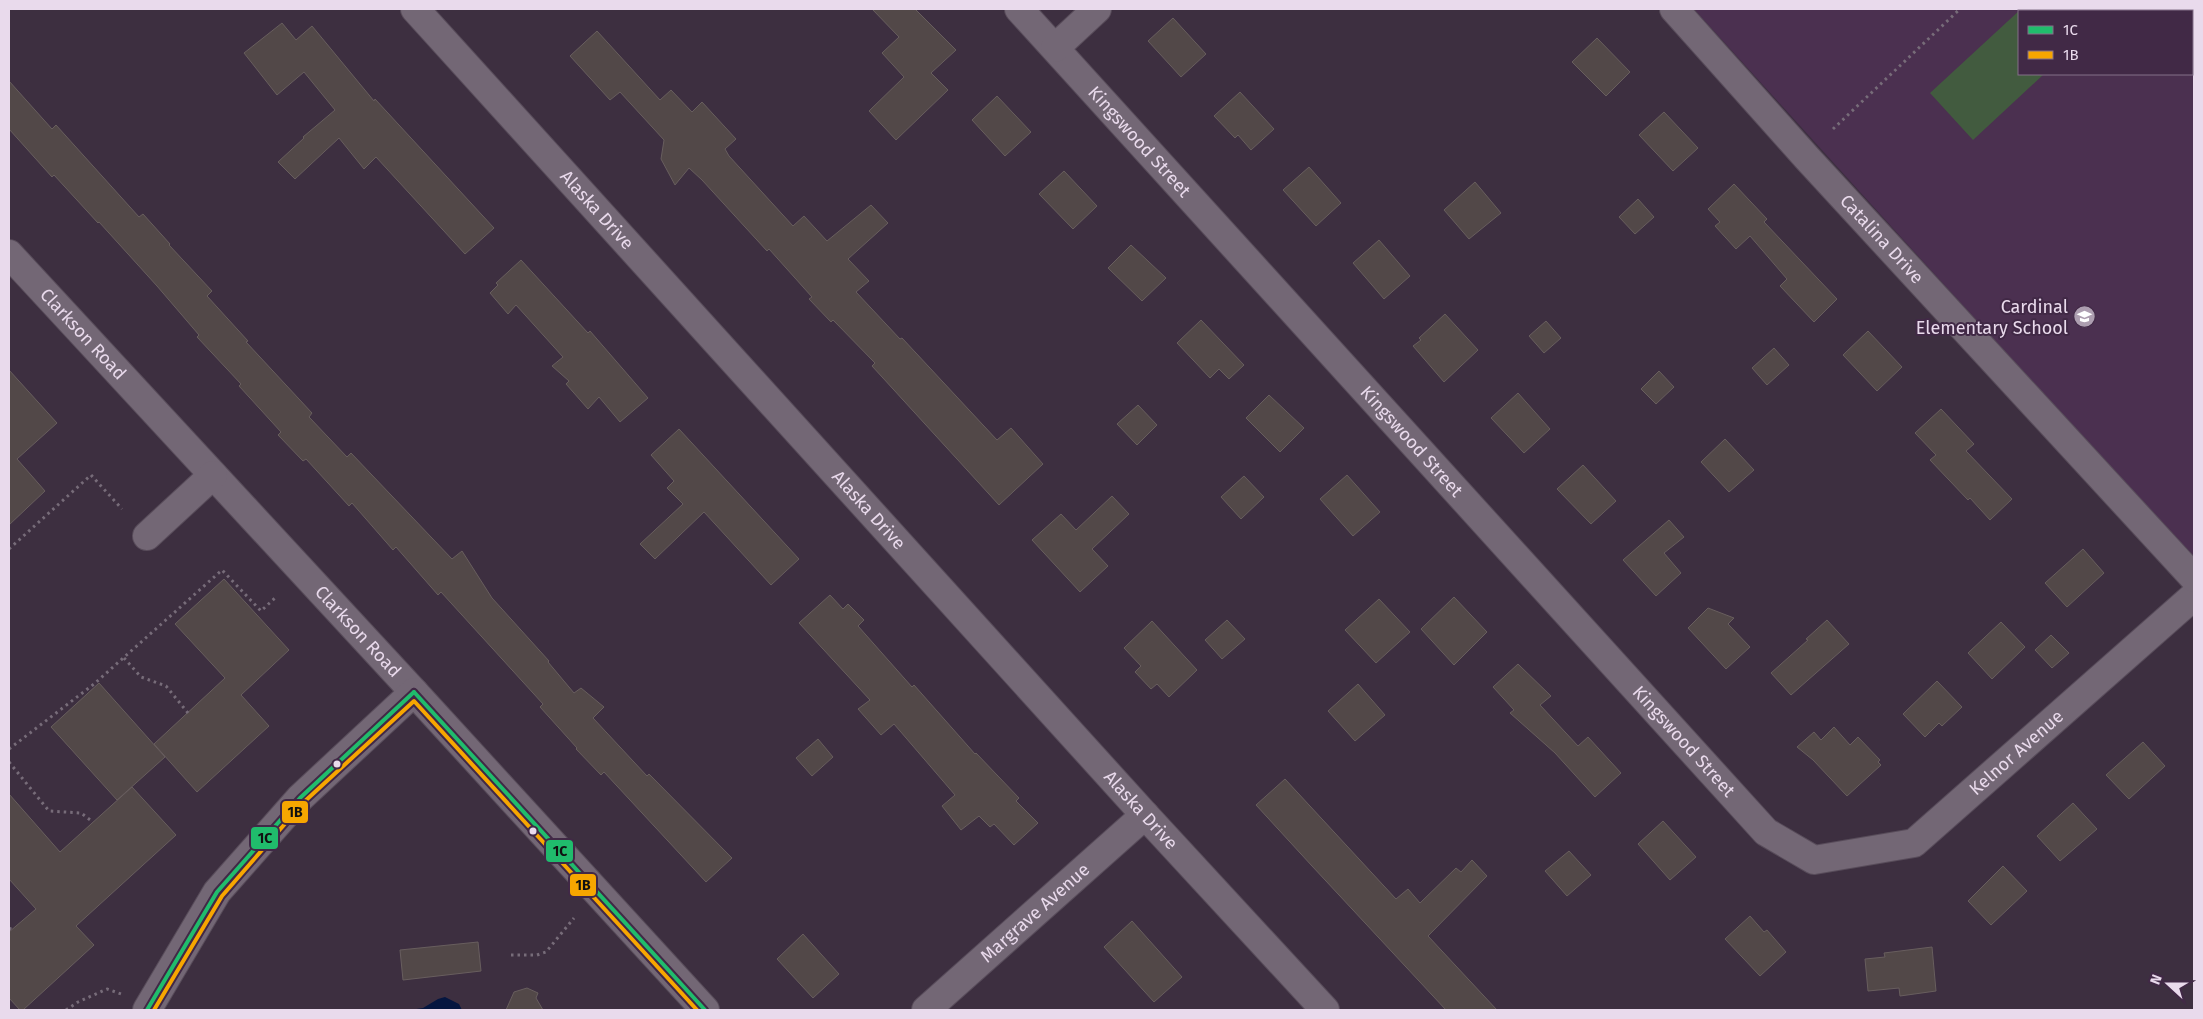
<svg xmlns="http://www.w3.org/2000/svg" width="2203" height="1019" viewBox="0 0 2203 1019" font-family="'Fira Sans',sans-serif">
	<rect width="100%" height="100%" fill="#3d2f40"/>
	<path fill="#4b3050" fill-rule="evenodd" d="M1694,9H2194V560ZM2019,11H2192V74H2019Z"/>
	<polygon fill="#425b3f" points="2021,9 2029,9 2032,11 2019,11 2019,74 2044,74 1973,140 1930,93"/>
	<polygon fill="#051640" points="445,997 459,1004 462,1010 410,1010 423,1008 438,999"/>
	<g fill="#524848" stroke="#685e5e">
		<polygon points="872,9 915,9 956,50 931,73 948,90 896,140 869,111 904,77 882,53 899,37"/>
		<polygon points="1173,18 1206,54 1181,77 1148,41"/>
		<polygon points="282,23 296,40 312,26 374,101 375,99 494,228 465,254 376,157 364,169 339,138 295,179 278,162 304,138 303,137 335,110 304,72 277,95 244,53"/>
		<polygon points="597,31 660,100 671,90 692,112 702,102 736,139 725,149 729,156 793,226 804,216 827,241 871,205 888,223 848,259 869,281 856,292 900,339 902,338 997,440 1011,428 1043,464 999,505 872,366 875,363 833,320 831,322 809,299 812,297 769,249 767,251 702,180 689,168 675,185 661,159 664,140 620,92 610,100 570,56"/>
		<polygon points="1597,38 1630,72 1606,96 1572,62"/>
		<polygon points="9,81 52,129 56,125 139,217 143,214 170,244 169,245 212,291 207,296 248,341 246,342 312,413 309,417 347,457 351,453 452,559 462,551 492,598 549,661 548,662 574,693 581,688 604,707 593,718 647,776 649,774 732,858 706,882 604,772 601,775 576,749 577,748 540,707 543,704 441,592 438,595 396,547 393,550 352,503 349,506 306,459 303,461 278,435 281,432 239,386 241,384 197,337 199,335 157,286 99,222 98,223 54,175 52,177 9,129"/>
		<polygon points="1240,92 1274,129 1251,150 1238,135 1235,138 1214,116"/>
		<polygon points="997,96 1031,132 1005,156 972,120"/>
		<polygon points="1664,112 1698,148 1673,171 1639,135"/>
		<polygon points="1309,167 1341,203 1316,226 1283,190"/>
		<polygon points="1064,171 1097,206 1073,229 1039,194"/>
		<polygon points="1475,182 1501,213 1469,239 1444,210"/>
		<polygon points="1734,184 1767,219 1764,222 1837,299 1814,322 1780,286 1787,279 1750,236 1736,249 1715,226 1720,222 1708,209"/>
		<polygon points="1638,199 1654,217 1635,234 1619,217"/>
		<polygon points="1379,240 1410,276 1384,299 1353,263"/>
		<polygon points="1131,245 1166,278 1142,301 1108,268"/>
		<polygon points="521,260 588,333 590,331 648,398 620,422 599,397 588,409 566,384 569,381 552,366 563,357 516,305 508,314 490,293 498,285 496,283"/>
		<polygon points="1445,314 1478,350 1444,382 1413,346 1421,340 1419,338"/>
		<polygon points="1201,320 1244,365 1229,379 1219,369 1210,378 1177,343"/>
		<polygon points="1546,321 1561,338 1544,353 1529,336"/>
		<polygon points="1868,331 1902,367 1877,391 1843,355"/>
		<polygon points="1774,348 1789,365 1767,385 1752,368"/>
		<polygon points="9,370 57,423 17,459 45,491 9,525"/>
		<polygon points="1659,371 1674,387 1656,404 1641,389"/>
		<polygon points="1518,393 1550,429 1524,453 1491,418"/>
		<polygon points="1269,395 1304,428 1280,452 1246,418"/>
		<polygon points="1138,405 1157,425 1137,445 1117,424"/>
		<polygon points="1941,409 1974,444 1966,451 2012,499 1990,520 1970,498 1968,500 1930,460 1936,455 1915,433"/>
		<polygon points="679,429 799,559 771,585 704,512 655,559 640,544 683,504 667,488 674,481 651,455"/>
		<polygon points="1725,439 1754,470 1729,492 1701,462"/>
		<polygon points="1583,465 1616,501 1591,524 1557,489"/>
		<polygon points="1347,475 1380,512 1353,536 1320,499"/>
		<polygon points="1244,476 1264,497 1241,519 1221,497"/>
		<polygon points="1112,496 1129,514 1092,549 1108,566 1080,592 1032,540 1061,514 1076,530"/>
		<polygon points="1669,520 1684,537 1664,553 1681,573 1656,596 1623,560"/>
		<polygon points="2083,549 2104,573 2067,607 2045,583"/>
		<polygon points="224,579 289,650 241,695 269,726 197,792 154,744 225,678 175,624"/>
		<polygon points="830,595 843,609 848,604 864,620 858,626 912,687 914,685 975,754 976,753 1019,798 1016,801 1038,823 1014,845 994,824 990,827 979,816 961,830 942,806 955,795 894,724 881,735 858,709 870,700 799,623"/>
		<polygon points="1454,597 1487,632 1454,665 1421,629"/>
		<polygon points="1379,599 1410,632 1376,663 1345,630"/>
		<polygon points="1708,608 1734,618 1728,624 1750,647 1726,669 1688,628"/>
		<polygon points="1227,620 1245,639 1222,659 1205,640"/>
		<polygon points="1827,620 1849,644 1791,695 1771,673 1808,640 1806,639"/>
		<polygon points="1152,621 1197,670 1169,697 1157,684 1151,689 1135,672 1141,666 1124,648"/>
		<polygon points="2001,622 2025,647 1992,679 1968,653"/>
		<polygon points="2051,635 2069,653 2052,668 2035,650"/>
		<polygon points="1518,664 1551,696 1540,705 1578,746 1588,737 1621,773 1595,797 1555,753 1510,713 1514,710 1493,687"/>
		<polygon points="1937,681 1962,707 1942,726 1939,723 1925,737 1903,714"/>
		<polygon points="99,683 165,757 117,800 51,727"/>
		<polygon points="1358,684 1385,715 1355,741 1328,711"/>
		<polygon points="1834,727 1850,745 1858,737 1880,760 1878,762 1881,765 1847,796 1813,760 1797,747 1814,732 1821,740"/>
		<polygon points="818,739 833,757 812,776 796,758"/>
		<polygon points="2143,742 2165,766 2129,799 2106,775"/>
		<polygon points="1285,779 1396,899 1408,889 1420,903 1456,868 1461,872 1472,860 1487,876 1428,936 1497,1010 1446,1010 1312,866 1256,805"/>
		<polygon points="132,787 176,835 76,926 94,945 23,1010 20,1010 9,998 9,932 36,909 9,879 9,794 60,852"/>
		<polygon points="2073,803 2097,829 2060,861 2037,836"/>
		<polygon points="1663,821 1696,857 1670,880 1638,844"/>
		<polygon points="1569,851 1591,875 1567,896 1545,871"/>
		<polygon points="2003,866 2027,891 1991,925 1968,901"/>
		<polygon points="1750,916 1764,932 1767,930 1786,952 1760,976 1725,939"/>
		<polygon points="1132,921 1182,977 1154,1002 1104,947"/>
		<polygon points="803,934 839,974 813,998 777,959"/>
		<polygon points="478,942 481,971 403,980 400,950"/>
		<polygon points="1932,947 1936,991 1900,996 1899,988 1868,991 1865,959 1885,957 1884,953"/>
		<polygon points="527,988 538,993 536,998 543,1010 506,1010 514,992"/>
	</g>
	<g fill="none" stroke-linecap="round" stroke-linejoin="round">
		<defs>
			<g id="minor">
				<path id="s1" d="M415,9L1145,815L1325,1010"/>
				<path id="s2" d="M1019,9L1766,832L1814,860L1914,843L2194,596"/>
				<path id="s3" d="M1674,9L1807,158L2194,578"/>
				<polyline points="1055,48 1097,9"/>
				<path id="s4" d="M9,254L414,692L705,1010"/>
				<polyline points="147,536 213,475"/>
				<polyline points="147,1010 217,892 300,798 414,692"/>
				<path id="s5" d="M926,1010L1145,815"/>
			</g>
		</defs>
		<use href="#minor" stroke="#584c5a" stroke-width="30"/>
		<g stroke="#776c79" stroke-width="3" stroke-dasharray="2.5 4" stroke-linecap="butt">
			<polyline points="1833,129 1960,9"/>
			<polyline points="9,549 91,475 122,509"/>
			<polyline points="124,658 141,677 166,686 188,713"/>
			<polyline points="9,749 94,684 222,570 261,611 277,596"/>
			<polyline points="9,762 49,811 81,813 93,822"/>
			<polyline points="9,928 13,930"/>
			<polyline points="511,955 537,955 546,952 574,918"/>
			<polyline points="66,1010 78,1002 107,989 124,995"/>
		</g>
		<use href="#minor" stroke="#736775" stroke-width="28"/>
		<defs>
			<g id="bus-1">
				<polyline points="414,692 705,1010"/>
				<polyline points="147,1010 217,892 300,798 414,692"/>
			</g>
			<polyline id="bus-2" points="154,1010 222,896 304,802 414,701 697,1010"/>
		</defs>
		<use href="#bus-1" stroke="#412946" stroke-width="8"/>
		<use href="#bus-2" stroke="#412946" stroke-width="8"/>
		<use href="#bus-1" stroke="#20bc6c" stroke-width="4"/>
		<use href="#bus-2" stroke="#f7a600" stroke-width="4"/>
	</g>
	<defs>
		<symbol id="school-disc" viewBox="-11 -11 22 22"><circle r="9.5" fill="#ad9eb0" stroke="#412946"/><path d="M0-5L7-2L0 1L-7-2ZM-4 1L0 2.5L4 1V4Q0 6-4 4Z" fill="#fff"/></symbol>
	</defs>
	<g fill-rule="evenodd">
		<use href="#school-disc" x="2072" y="304" width="25" height="25"/>
	</g>
	<g fill="#e9daec" stroke="#412946" stroke-width="2">
		<circle cx="337" cy="764" r="4.5"/>
		<circle cx="533" cy="831" r="4.5"/>
	</g>
	<g text-anchor="middle" dominant-baseline="central" stroke-width="4" stroke-linejoin="round" paint-order="stroke">
		<g font-size="18" fill="#e9daec" stroke="#412946">
			<text stroke="none"><textPath href="#s2" startOffset="179">Kingswood Street</textPath></text>
			<text stroke="none"><textPath href="#s1" startOffset="271">Alaska Drive</textPath></text>
			<text stroke="none"><textPath href="#s3" startOffset="310">Catalina Drive</textPath></text>
			<text stroke="none"><textPath href="#s4" startOffset="109">Clarkson Road</textPath></text>
			<text stroke="none"><textPath href="#s2" startOffset="584">Kingswood Street</textPath></text>
			<text stroke="none"><textPath href="#s1" startOffset="676">Alaska Drive</textPath></text>
			<text stroke="none"><textPath href="#s4" startOffset="514">Clarkson Road</textPath></text>
			<text stroke="none"><textPath href="#s2" startOffset="989">Kingswood Street</textPath></text>
			<text stroke="none"><textPath href="#s2" startOffset="1405">Kelnor Avenue</textPath></text>
			<text stroke="none"><textPath href="#s1" startOffset="1081">Alaska Drive</textPath></text>
			<text stroke="none"><textPath href="#s5" startOffset="146">Margrave Avenue</textPath></text>
		</g>
		<g font-size="18" fill="#e9daec" stroke="#412946" text-anchor="end">
			<text x="2068" y="307">Cardinal<tspan x="2068" dy="21">Elementary School</tspan></text>
		</g>
	</g>
	<g stroke="#412946" stroke-width="2">
		<rect x="281" y="800" width="28" height="24" rx="5" fill="#f7a600"/>
		<rect x="250" y="826" width="29" height="24" rx="5" fill="#20bc6c"/>
		<rect x="545" y="839" width="29" height="24" rx="5" fill="#20bc6c"/>
		<rect x="569" y="873" width="28" height="24" rx="5" fill="#f7a600"/>
	</g>
	<g font-size="14" text-anchor="middle" font-weight="bold" fill="#111">
		<text x="295" y="817">1B</text>
		<text x="265" y="843">1C</text>
		<text x="560" y="856">1C</text>
		<text x="583" y="890">1B</text>
	</g>
	<rect width="2203" height="1019" fill="none" stroke="#e9daec" stroke-width="20"/>
	<rect x="2018" y="10" width="175" height="65" fill="#412946" stroke="#847088"/>
	<rect x="2028" y="26" width="25" height="8" fill="#20bc6c" stroke="#847088"/>
	<text x="2063" y="35" font-size="15" fill="#e9daec">1C</text>
	<rect x="2028" y="51" width="25" height="8" fill="#f7a600" stroke="#847088"/>
	<text x="2063" y="60" font-size="15" fill="#e9daec">1B</text>
	<g transform="translate(2168 984) rotate(291)" stroke="#412946" stroke-width="4" paint-order="stroke">
	<path d="M0-4L9 19L0 12L-9 19Z" fill="#e9daec"/>
	<text y="-8" font-size="14" font-weight="bold" text-anchor="middle" fill="#e9daec">N</text>
	</g>
</svg>
